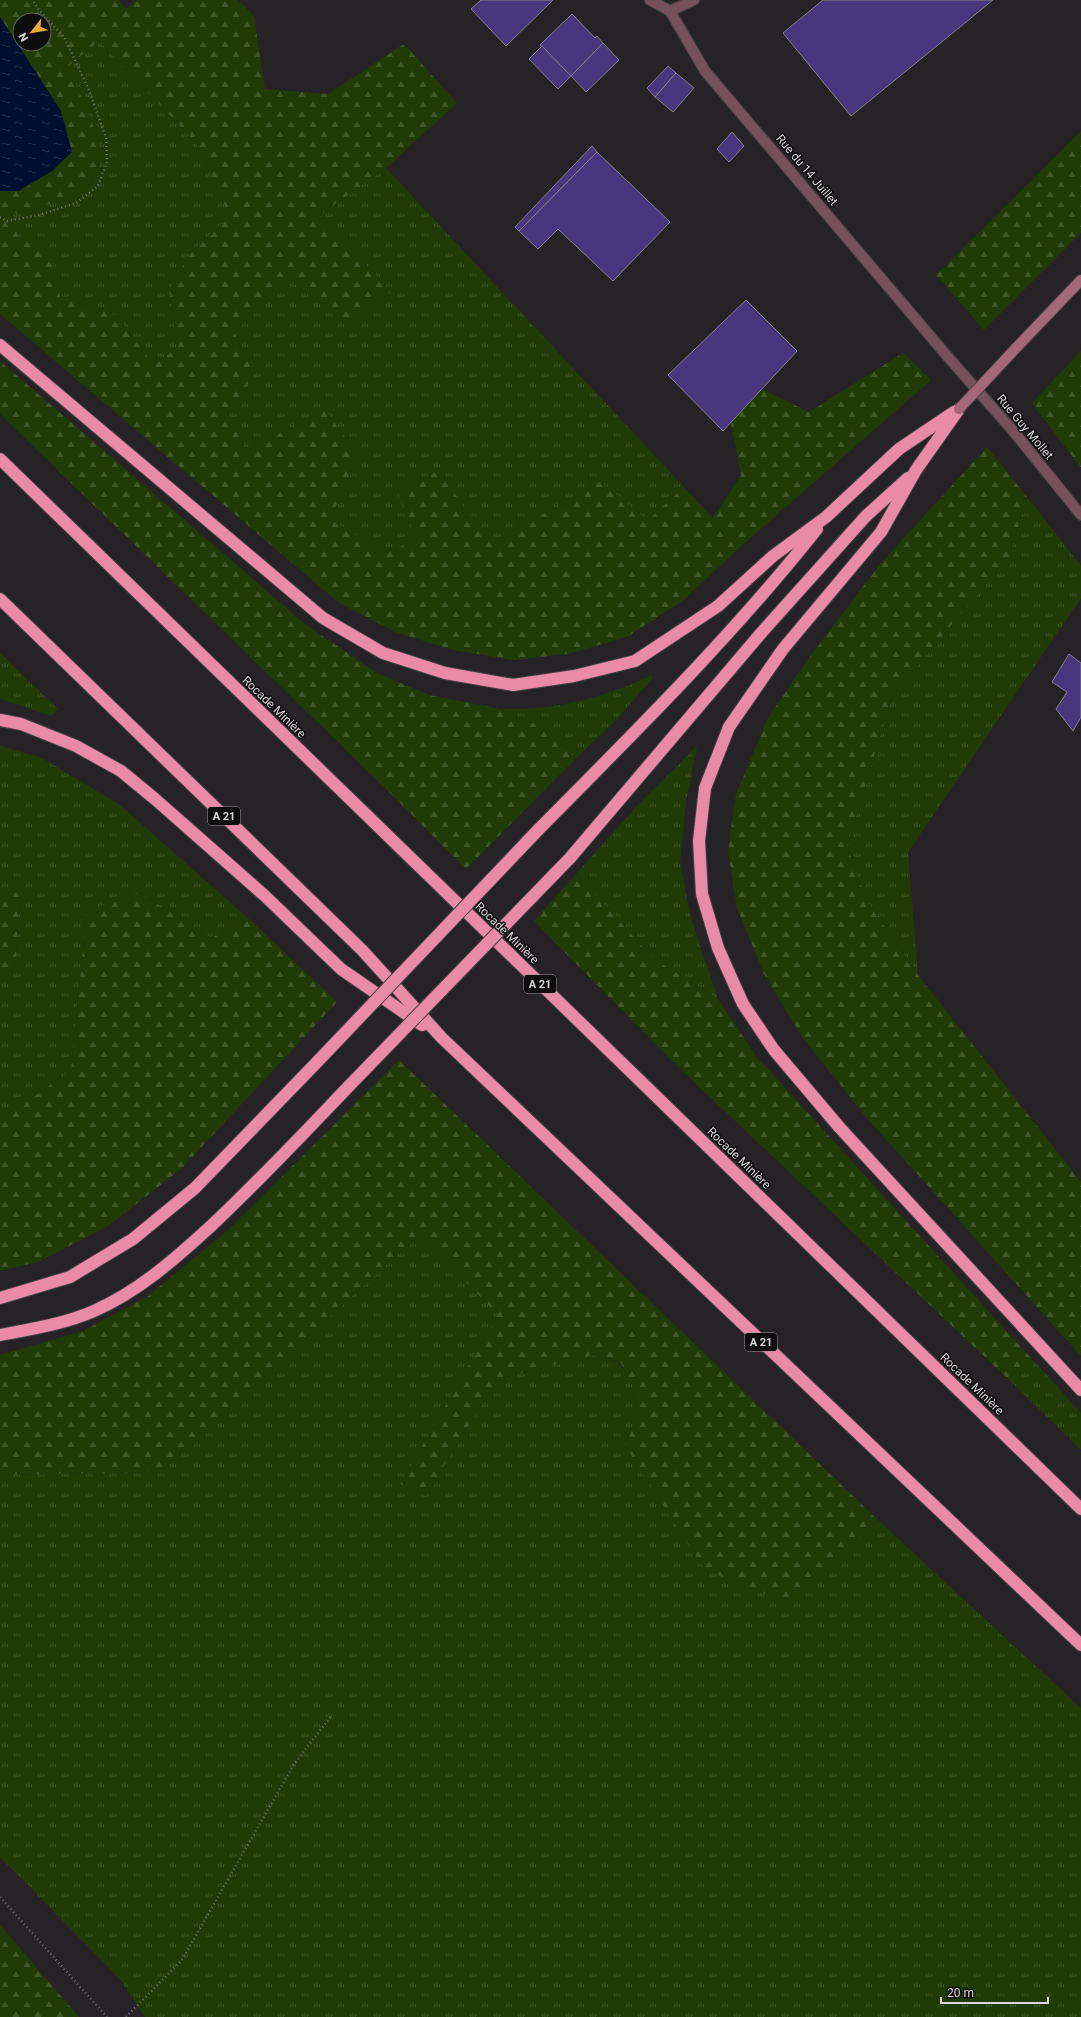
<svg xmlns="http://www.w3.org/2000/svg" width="1081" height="2017" viewBox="0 0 1081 2017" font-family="Roboto,sans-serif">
	<defs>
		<pattern id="grass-tufts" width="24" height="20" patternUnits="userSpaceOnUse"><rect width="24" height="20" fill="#203b03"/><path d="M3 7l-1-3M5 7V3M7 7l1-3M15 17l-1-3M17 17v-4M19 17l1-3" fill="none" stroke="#405727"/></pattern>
		<pattern id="forest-firs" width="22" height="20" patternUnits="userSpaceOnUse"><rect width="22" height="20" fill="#203b03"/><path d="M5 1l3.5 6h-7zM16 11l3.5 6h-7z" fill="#405727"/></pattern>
		<pattern id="water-ripples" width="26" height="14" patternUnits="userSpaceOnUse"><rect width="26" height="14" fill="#000e2f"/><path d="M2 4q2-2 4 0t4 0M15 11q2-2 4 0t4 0" fill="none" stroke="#25304d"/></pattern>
	</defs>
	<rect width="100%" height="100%" fill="#262326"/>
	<g fill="url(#grass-tufts)">
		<path d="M99,41L197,144L230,217L190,254L169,290L178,347L154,365L116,315L60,298L49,251L18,236L10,214C44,208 65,199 93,179L81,98L67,67Z"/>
		<polygon points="386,168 684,487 648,521 600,482 491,543 416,539 386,553 330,520 358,456 325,409 246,451 228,415 255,373 233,331 285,277 348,324 391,292 320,215"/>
		<polygon points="1027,497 1081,566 1081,598 908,852 918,975 867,902 847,846 892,696 1009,556"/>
		<polygon points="0,653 58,709 51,716 0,699"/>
		<path d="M651,675L653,678L612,724L575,759L547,729L500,709C515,709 531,709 546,707C581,703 620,691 651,675Z"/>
		<polygon points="0,746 42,758 120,805 249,919 211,938 140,893 87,911 71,1070 7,1116 0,1116 0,973 15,970 20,893 0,892"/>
		<polygon points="697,746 686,802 680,861 691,918 718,999 654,959 576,874 636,807"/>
		<polygon points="420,1234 499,1315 400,1484 425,1496 498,1379 594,1355 620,1363 641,1399 626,1447 783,1601 878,1520 1081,1708 1081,2017 145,2017 120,1979 0,1857 0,1475 160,1472"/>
		<polygon points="1031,1358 1081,1413 1081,1450 1007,1378"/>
	</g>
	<g fill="url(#forest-firs)" fill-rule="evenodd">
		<path d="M0,0H118L126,9L137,0H238L254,16L265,89L328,94L404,44L457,103L386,168L320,215L391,292L348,324L285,277L233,331L255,373L228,415L246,451L325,409L358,456L330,520L386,553L416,539L397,491L438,471L491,543L600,482L648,520L684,487L713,518L741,475L731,423L762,389L809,412L903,353L931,380L740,547L685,599L627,637L568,654L513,660L453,650L398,633L339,603L0,314V191H19L52,171L61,111L0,17ZM20,20H44V44H20ZM99,41L197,144L230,217L190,254L169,290L178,347L154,365L116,315L60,297L49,251L18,236L10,214C37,209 96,195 100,161C103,137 78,90 67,67Z"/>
		<polygon points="1081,131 1081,233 984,330 936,275"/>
		<polygon points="1081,351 1081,468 1032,403"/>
		<polygon points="0,361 305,624 377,673 429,695 500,709 547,729 575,759 466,869 378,781 0,414"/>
		<polygon points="987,447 1027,497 1009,556 892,696 847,846 867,902 918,975 1081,1182 1081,1356 866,1117 803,1038 764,974 737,908 728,851 736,794 768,718 805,663 881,563"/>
		<polygon points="576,874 654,959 718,999 756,1056 1031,1358 1007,1378 675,1064 534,921"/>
		<polygon points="0,892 20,893 15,970 0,973"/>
		<polygon points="140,893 211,938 249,919 337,1002 181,1169 108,1226 38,1262 0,1271 0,1116 7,1116 71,1070 87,911"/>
		<polygon points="399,1060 878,1520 783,1601 705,1570 626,1447 640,1399 621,1363 594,1355 498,1379 425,1496 400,1484 498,1315 420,1234 160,1472 0,1475 0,1355 83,1331 148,1296 227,1231"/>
		<polygon points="0,1925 79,2017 0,2017"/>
	</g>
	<polygon fill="url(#water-ripples)" points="0,17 61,111 72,152 52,171 18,191 0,191"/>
	<g fill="#48367f" stroke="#818185">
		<polygon points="481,0 553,0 506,46 471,9"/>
		<polygon points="823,0 993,0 851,116 783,33"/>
		<polygon points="572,14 595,38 597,36 603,43 571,76 540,45"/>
		<polygon points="603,43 619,60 586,92 571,76"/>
		<polygon points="542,46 571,76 558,89 529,59"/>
		<polygon points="668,66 676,73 655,97 647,88"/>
		<polygon points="676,73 694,88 673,112 655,97"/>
		<polygon points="732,132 744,146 729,162 717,149"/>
		<polygon points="592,146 597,152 519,231 515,227"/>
		<polygon points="597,152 670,222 613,281 558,229 538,249 519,231"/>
		<polygon points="746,300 797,351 723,431 668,375"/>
		<polygon points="1069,654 1081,663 1081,717 1073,731 1056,709 1067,692 1052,682"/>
	</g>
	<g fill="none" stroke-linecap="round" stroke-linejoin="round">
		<defs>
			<g id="street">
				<polyline points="650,0 670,11 705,71 948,357 1014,432 1081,515"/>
				<polyline points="670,11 694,0"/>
			</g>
			<polyline id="secondary" points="1016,348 1081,280"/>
			<g id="highway">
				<polyline points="0,345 323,618 383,653 445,673 513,685 574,676 635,661 718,606 773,556 826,517 899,449 954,412"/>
				<polyline points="959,409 916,470 881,532 783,649 729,727 705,788 699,841 702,894 718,948 743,1004 774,1050 840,1128 1081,1390"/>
				<polyline points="0,459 1081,1509"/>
				<polyline points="0,599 362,950 442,1038 1081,1645"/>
				<polyline points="0,720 21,724 76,746 121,771 155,799 265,896 341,969 422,1025"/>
				<path d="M539,829C635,732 732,636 817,529"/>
				<polyline points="570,858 762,632 866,516 908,478"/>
				<polyline points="0,1298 70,1277 133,1239 195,1188 319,1060"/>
				<path d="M0,1335C32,1329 64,1324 94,1311C139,1291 175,1259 211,1226C259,1181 304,1133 349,1086"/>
			</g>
		</defs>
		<use href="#street" stroke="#434043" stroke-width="12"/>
		<use href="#secondary" stroke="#434043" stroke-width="12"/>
		<use href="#highway" stroke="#434043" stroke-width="14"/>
		<g stroke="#737073" stroke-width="2.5" stroke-dasharray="1 3" stroke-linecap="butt">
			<polyline points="0,217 7,221 39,215 76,203 98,186 107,162 106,138 89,90 64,37 39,10 32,0"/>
			<polyline points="0,1897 107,2017"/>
			<polyline points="126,2017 182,1960 294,1764 332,1715"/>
		</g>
		<use href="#street" stroke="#76505b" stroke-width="10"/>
		<use href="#secondary" stroke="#a4687a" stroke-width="10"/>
		<use href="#highway" stroke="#e88aa8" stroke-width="12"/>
		<defs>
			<polyline id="secondary-bridge" points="959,409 1016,348"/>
			<g id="highway-bridge">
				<polyline points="319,1060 539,829"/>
				<polyline points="349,1086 570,858"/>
			</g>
		</defs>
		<use href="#secondary-bridge" stroke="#434043" stroke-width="12" stroke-linecap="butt"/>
		<use href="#highway-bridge" stroke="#434043" stroke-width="14" stroke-linecap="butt"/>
		<use href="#secondary-bridge" stroke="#a4687a" stroke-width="10"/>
		<use href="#highway-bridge" stroke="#e88aa8" stroke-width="12"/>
	</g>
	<g text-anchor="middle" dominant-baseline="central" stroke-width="3" stroke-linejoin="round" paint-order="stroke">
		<g fill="#0e0d0e" stroke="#9c9a9c" stroke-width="1">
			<rect x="208" y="807" width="32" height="18" rx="3"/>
			<rect x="524" y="975" width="32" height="18" rx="3"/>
			<rect x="745" y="1333" width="32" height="18" rx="3"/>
		</g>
		<g font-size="11" font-weight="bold" fill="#d9d7d9">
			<text x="224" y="816">A 21</text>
			<text x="540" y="984">A 21</text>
			<text x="761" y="1342">A 21</text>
		</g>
		<g font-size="12" fill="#d9d7d9" stroke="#0e0d0e">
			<text transform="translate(807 170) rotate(50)">Rue du 14 Juillet</text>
			<text transform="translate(1025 427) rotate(50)">Rue Guy Mollet</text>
			<text transform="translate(274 707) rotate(44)">Rocade Minière</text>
			<text transform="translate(507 933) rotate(44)">Rocade Minière</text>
			<text transform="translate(739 1158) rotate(44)">Rocade Minière</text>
			<text transform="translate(972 1384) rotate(44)">Rocade Minière</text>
		</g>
	</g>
	<g transform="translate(32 32) rotate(239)"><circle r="19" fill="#0e0d0e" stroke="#5f5e5f"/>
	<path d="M0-3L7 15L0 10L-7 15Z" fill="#eca93a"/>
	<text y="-6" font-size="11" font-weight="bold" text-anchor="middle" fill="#d9d7d9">N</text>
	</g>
	<path d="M941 1997v6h107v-6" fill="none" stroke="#d9d7d9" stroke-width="2"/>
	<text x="947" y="1997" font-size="12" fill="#d9d7d9" stroke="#0e0d0e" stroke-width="3" paint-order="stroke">20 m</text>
</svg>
